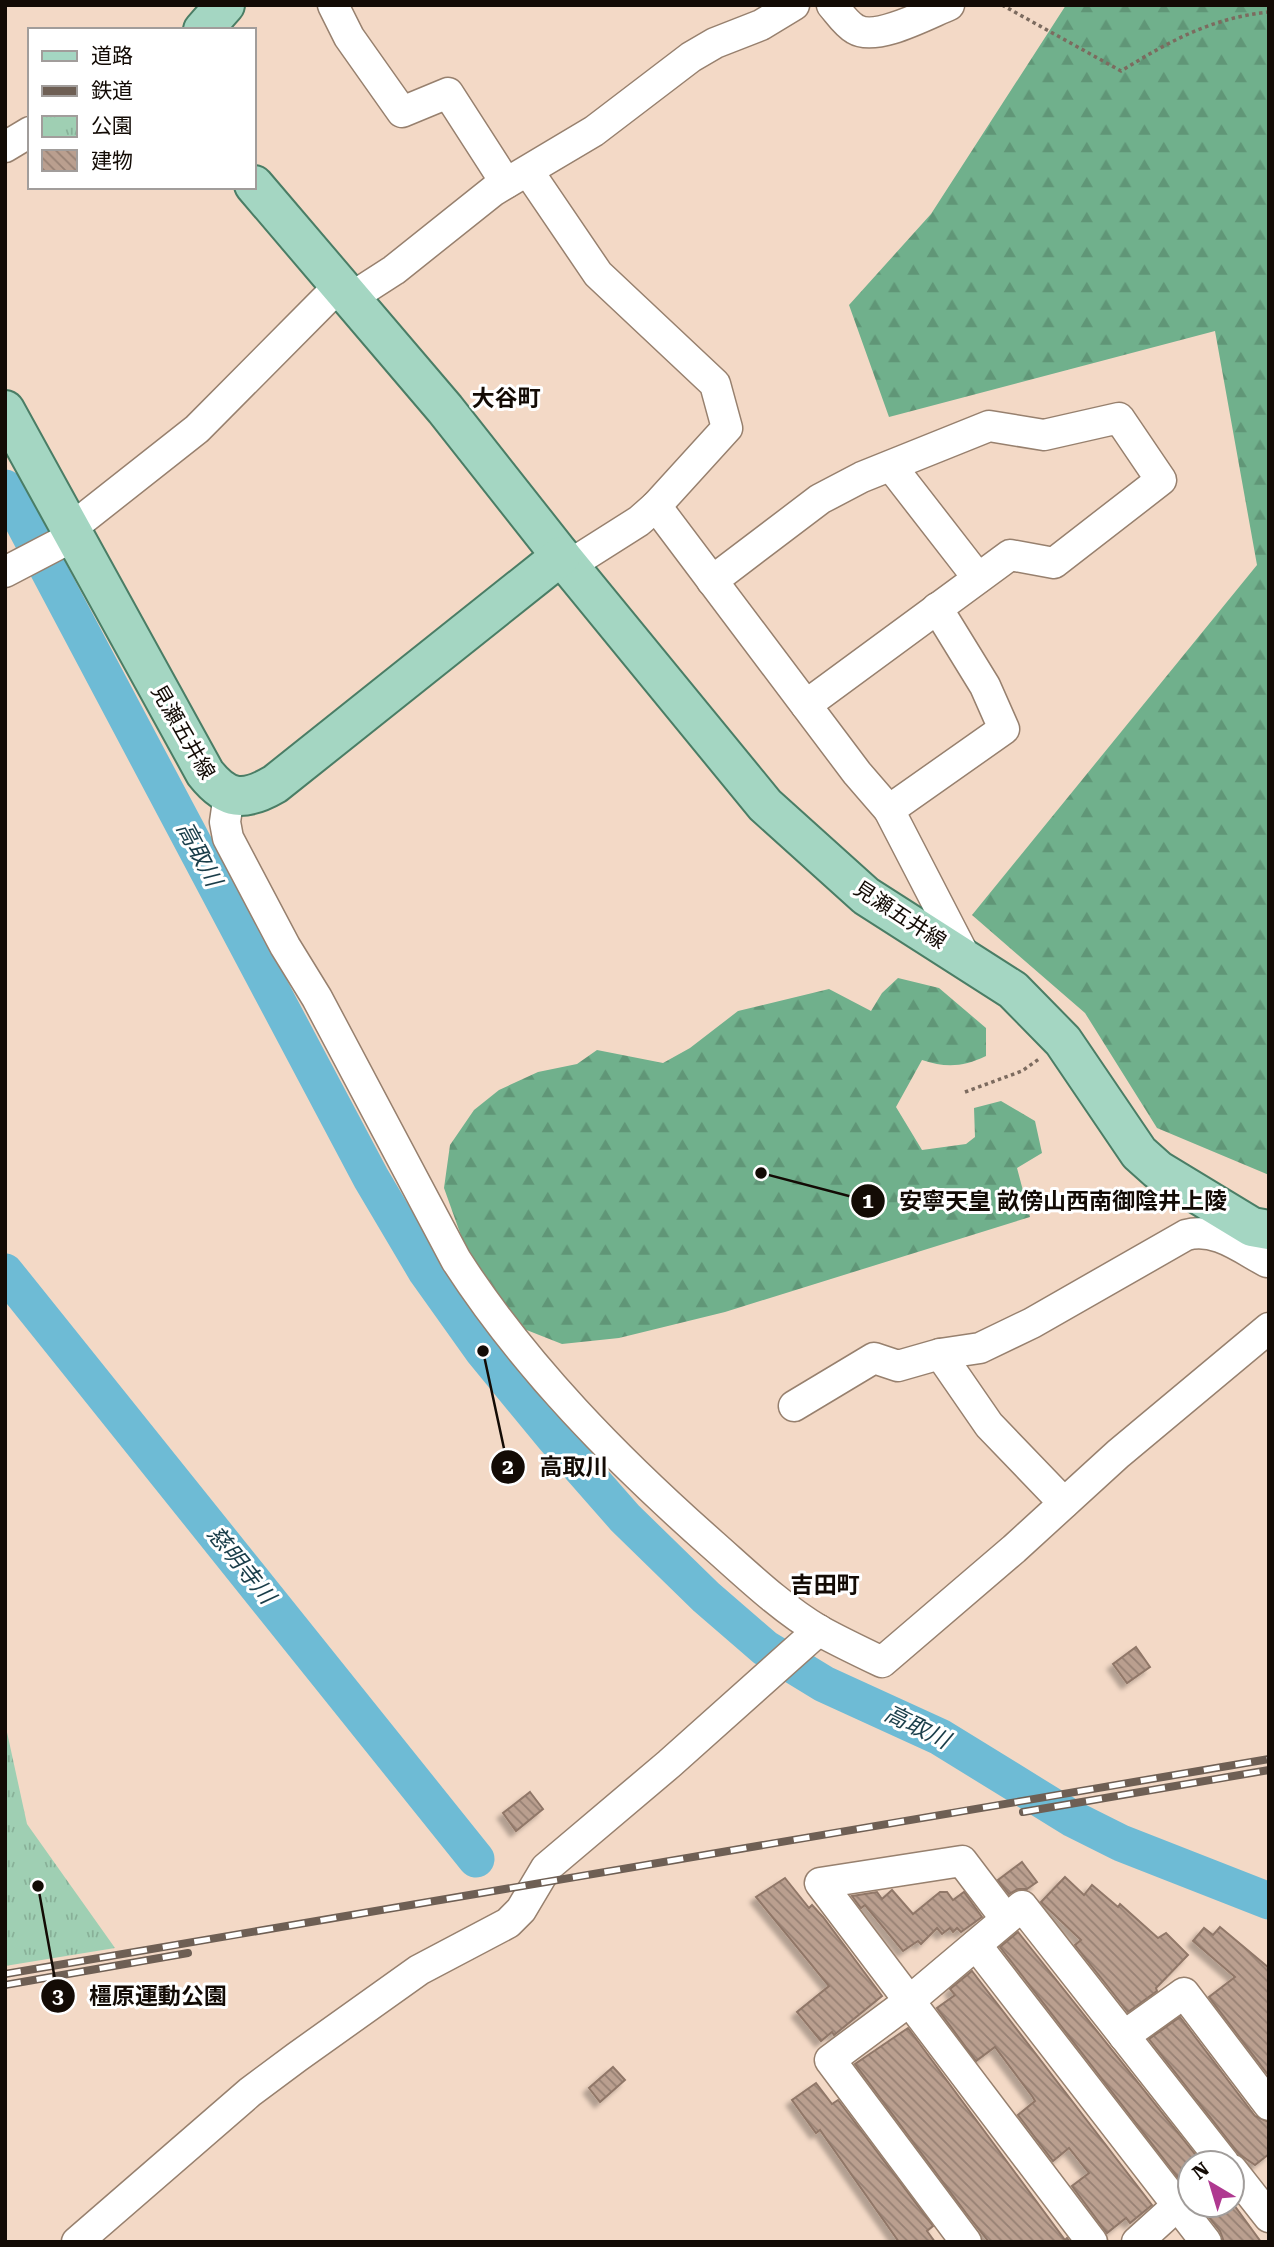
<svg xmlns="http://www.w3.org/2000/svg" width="1274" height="2247" viewBox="0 0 1274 2247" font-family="'Roboto Serif','Noto Sans JP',serif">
	<defs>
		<pattern id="forest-firs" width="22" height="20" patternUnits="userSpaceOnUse" patternTransform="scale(1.75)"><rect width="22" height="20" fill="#70b08c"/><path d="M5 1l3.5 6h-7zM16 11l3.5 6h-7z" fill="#609677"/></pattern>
		<pattern id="park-tufts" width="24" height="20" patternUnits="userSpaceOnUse" patternTransform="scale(1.75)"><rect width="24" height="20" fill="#9fcfb3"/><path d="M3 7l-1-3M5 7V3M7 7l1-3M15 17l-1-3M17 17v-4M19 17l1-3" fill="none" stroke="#88b098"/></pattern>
		<pattern id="building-back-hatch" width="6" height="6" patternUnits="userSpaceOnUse" patternTransform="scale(1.75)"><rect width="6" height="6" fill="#ba9f8f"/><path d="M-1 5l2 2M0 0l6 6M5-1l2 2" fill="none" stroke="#968073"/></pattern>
		<filter id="shadow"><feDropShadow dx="-5.5" dy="5.5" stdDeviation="2" flood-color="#0004"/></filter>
	</defs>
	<rect width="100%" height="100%" fill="#f3d9c6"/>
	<g fill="url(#forest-firs)">
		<polygon points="1066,5 1269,5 1269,1175 1157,1128 1085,1013 972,915 1257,565 1215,331 889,417 849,305 931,214"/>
		<path d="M898,978L939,988L986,1028V1056C963,1067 946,1068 922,1060L896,1107L922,1150L966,1144L975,1137L974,1108L1001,1101L1035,1121L1042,1153L1017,1168L1030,1217L725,1312L619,1338L562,1344L524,1329L494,1294L464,1244L444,1188L450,1145L474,1110L499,1090L538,1072L577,1064L597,1050L663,1063L690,1048L738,1011L829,989L871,1011L882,993Z"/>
	</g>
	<polygon fill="url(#park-tufts)" points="5,1723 27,1824 115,1948 5,1966"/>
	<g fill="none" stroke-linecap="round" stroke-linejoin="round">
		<g stroke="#6ebbd5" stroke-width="37">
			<polyline points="5,488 371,1178 426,1271 483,1351 553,1436 625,1518 706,1597 765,1648 824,1684 940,1737 1073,1819 1121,1843 1269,1901"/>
			<polyline points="5,1272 476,1859"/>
		</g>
	</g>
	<g fill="url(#building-back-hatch)" stroke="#907768" stroke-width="2" filter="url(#shadow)">
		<polygon points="1136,1647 1150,1667 1127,1683 1113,1664"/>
		<polygon points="530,1792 543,1809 516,1831 503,1813"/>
		<polygon points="1022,1862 1037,1882 1027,1889 1018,1889 1009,1894 998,1880"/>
		<polygon points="1065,1877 1084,1895 1092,1885 1118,1907 1120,1904 1158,1938 1166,1933 1188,1955 1156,1988 1157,1991 1128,2012 1075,1945 1081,1940 1041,1902"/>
		<polygon points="785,1878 809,1908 812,1905 823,1917 882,1996 834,2035 832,2032 821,2041 797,2012 829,1986 756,1897"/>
		<polygon points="892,1890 913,1914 940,1892 947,1892 953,1900 964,1892 982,1917 961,1932 957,1928 953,1932 950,1928 942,1934 937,1928 921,1944 918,1941 903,1951 865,1905 861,1908 852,1896 877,1892 882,1899"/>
		<polygon points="1220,1927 1269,1968 1269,2076 1209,1997 1235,1977 1193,1941 1204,1928 1213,1935"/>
		<polygon points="1018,1932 1202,2163 1190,2163 1190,2174 1187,2177 1180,2180 1000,1947"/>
		<polygon points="972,1971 1152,2205 1130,2223 1126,2218 1107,2233 1072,2186 1089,2173 1069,2148 1053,2161 1018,2115 1035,2101 1032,2096 995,2047 976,2061 937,2008 955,1995 950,1989"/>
		<polygon points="1180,2017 1255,2116 1269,2122 1269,2154 1255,2165 1239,2154 1149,2039"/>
		<polygon points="908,2028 1065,2240 1067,2238 1070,2242 989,2242 966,2213 855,2064"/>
		<polygon points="613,2067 625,2080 600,2102 589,2088"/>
		<polygon points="816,2083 832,2104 838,2100 933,2226 927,2231 935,2242 899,2242 820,2130 816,2133 792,2100"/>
		<polygon points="1203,2205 1234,2205 1261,2242 1224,2242 1220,2231 1201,2207"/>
	</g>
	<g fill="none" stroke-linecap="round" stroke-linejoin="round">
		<defs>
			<g id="minor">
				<polyline points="333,5 349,37 402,112 448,93 506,183"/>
				<path d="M832,5C839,13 846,24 855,29C876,42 927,14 949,5"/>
				<polyline points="5,147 30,132"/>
				<polyline points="528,171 598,274 715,384 727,428 656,506 639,521 568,566"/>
				<polyline points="349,299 394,270 493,191 594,131 691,57 715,43 761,25 794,5"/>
				<polyline points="891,466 978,578"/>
				<polyline points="656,506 857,773 889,810 965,957"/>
				<polyline points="69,530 197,429 338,287"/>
				<polyline points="5,572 72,537"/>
				<polyline points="712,581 820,499 862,477 989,426 1044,435 1119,418 1161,480 1054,563 1010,555 806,705"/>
				<path d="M229,794L225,822L228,838L285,946L317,998L456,1260C525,1367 617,1460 712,1544C746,1574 781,1608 820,1631C840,1642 861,1652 882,1662L1014,1549L1118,1454L1269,1328"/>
				<polyline points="889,810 1004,729 985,686 937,608"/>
				<polyline points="940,1354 989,1425 1064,1503"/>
				<path d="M794,1406L874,1358L898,1366L940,1354L980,1348L1032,1323L1186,1235C1215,1227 1241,1248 1267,1262"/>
				<polyline points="1006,1919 962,1861 820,1883 1092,2242"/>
				<polyline points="976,1945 1206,2242"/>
				<polyline points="1124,2036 1184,1993 1269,2105"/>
				<polyline points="1232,2170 1269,2217"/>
				<polyline points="77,2242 250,2092 297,2057 419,1970 508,1923 521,1910 546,1868 669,1764 819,1630"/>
				<polyline points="966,2242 830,2060 908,2002 1022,1906 1224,2163"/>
				<polyline points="1137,2242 1190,2194"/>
			</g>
			<g id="major">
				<polyline points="203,30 225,5"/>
				<polyline points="254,185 445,409 561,556 765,805 866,896 1013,990 1063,1041 1139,1153 1158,1170 1252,1227 1269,1230"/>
				<path d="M5,410L205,773C227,801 244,802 275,784L561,556"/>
			</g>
		</defs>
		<use href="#minor" stroke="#97806e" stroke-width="33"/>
		<use href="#major" stroke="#4a7d65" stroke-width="42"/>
		<g stroke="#7c6b5f" stroke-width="3.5" stroke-dasharray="3.5 3.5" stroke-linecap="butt">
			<path d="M1002,5L1121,71C1170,41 1211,18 1269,12"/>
			<polyline points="965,1092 1022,1071 1039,1059"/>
		</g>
		<use href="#minor" stroke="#fff" stroke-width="30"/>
		<use href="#major" stroke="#a4d6c2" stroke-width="38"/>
		<defs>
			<g id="rail">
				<polyline points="1023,1812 1269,1770"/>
				<polyline points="5,1974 1269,1759"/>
				<polyline points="5,1985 188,1953"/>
			</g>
		</defs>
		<use href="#rail" stroke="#6e5f54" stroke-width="8"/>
		<use href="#rail" stroke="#fff" stroke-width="5" stroke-dasharray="16" stroke-linecap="butt"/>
	</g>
	<g text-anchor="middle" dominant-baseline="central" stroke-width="6" stroke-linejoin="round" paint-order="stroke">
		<g font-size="21" fill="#130b05" stroke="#fff">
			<text transform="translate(183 732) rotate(60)">見瀬五井線</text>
			<text transform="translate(900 915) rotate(33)">見瀬五井線</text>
		</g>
		<g font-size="23" font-weight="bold" fill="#130b05" stroke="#fff">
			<text x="506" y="398">大谷町</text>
			<text x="825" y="1585">吉田町</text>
		</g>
		<g font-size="23" font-style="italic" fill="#193d49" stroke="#fff">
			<text transform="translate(199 854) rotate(62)">高取川</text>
			<text transform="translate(241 1565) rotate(51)">慈明寺川</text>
			<text transform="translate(917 1727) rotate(26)">高取川</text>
		</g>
	</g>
	<path fill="none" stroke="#130b05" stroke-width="2.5" d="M761 1173L868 1201M483 1351L508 1467M38 1886L58 1996"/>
	<g fill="#130b05" stroke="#fff" stroke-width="2.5">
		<circle cx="761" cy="1173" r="7"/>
		<circle cx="483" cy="1351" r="7"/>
		<circle cx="38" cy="1886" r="7"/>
		<circle cx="868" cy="1201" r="18"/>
		<circle cx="508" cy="1467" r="18"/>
		<circle cx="58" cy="1996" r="18"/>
	</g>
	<g font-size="21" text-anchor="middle" font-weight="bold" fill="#fff">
		<text x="868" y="1208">1</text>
		<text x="508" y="1474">2</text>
		<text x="58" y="2003">3</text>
	</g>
	<g font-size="23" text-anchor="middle" font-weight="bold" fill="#130b05" stroke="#fff" stroke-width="6" stroke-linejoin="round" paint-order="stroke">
		<text x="1063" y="1209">安寧天皇 畝傍山西南御陰井上陵</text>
		<text x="574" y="1475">高取川</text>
		<text x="158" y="2004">橿原運動公園</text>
	</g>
	<rect width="1274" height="2247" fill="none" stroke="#130b05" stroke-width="14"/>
	<rect x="28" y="28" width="228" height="161" fill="#ffffff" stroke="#a19d9b" stroke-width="2"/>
	<rect x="42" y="51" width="35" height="10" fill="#a4d6c2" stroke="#a19d9b" stroke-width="2"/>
	<text x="91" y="63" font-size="21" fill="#130b05">道路</text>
	<rect x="42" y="86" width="35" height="10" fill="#6e5f54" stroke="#a19d9b" stroke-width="2"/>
	<text x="91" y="98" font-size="21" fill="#130b05">鉄道</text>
	<rect x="42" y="116" width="35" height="21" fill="url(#park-tufts)" stroke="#a19d9b" stroke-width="2"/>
	<text x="91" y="133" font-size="21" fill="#130b05">公園</text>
	<rect x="42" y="150" width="35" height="21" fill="url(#building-back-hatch)" stroke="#a19d9b" stroke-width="2"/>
	<text x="91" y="168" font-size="21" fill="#130b05">建物</text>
	<g transform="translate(1211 2184) rotate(322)"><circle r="33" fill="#ffffff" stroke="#a19d9b" stroke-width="2"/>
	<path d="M0-5L12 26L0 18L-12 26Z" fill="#af3990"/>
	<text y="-10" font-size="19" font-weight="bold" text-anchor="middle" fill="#130b05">N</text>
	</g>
</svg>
